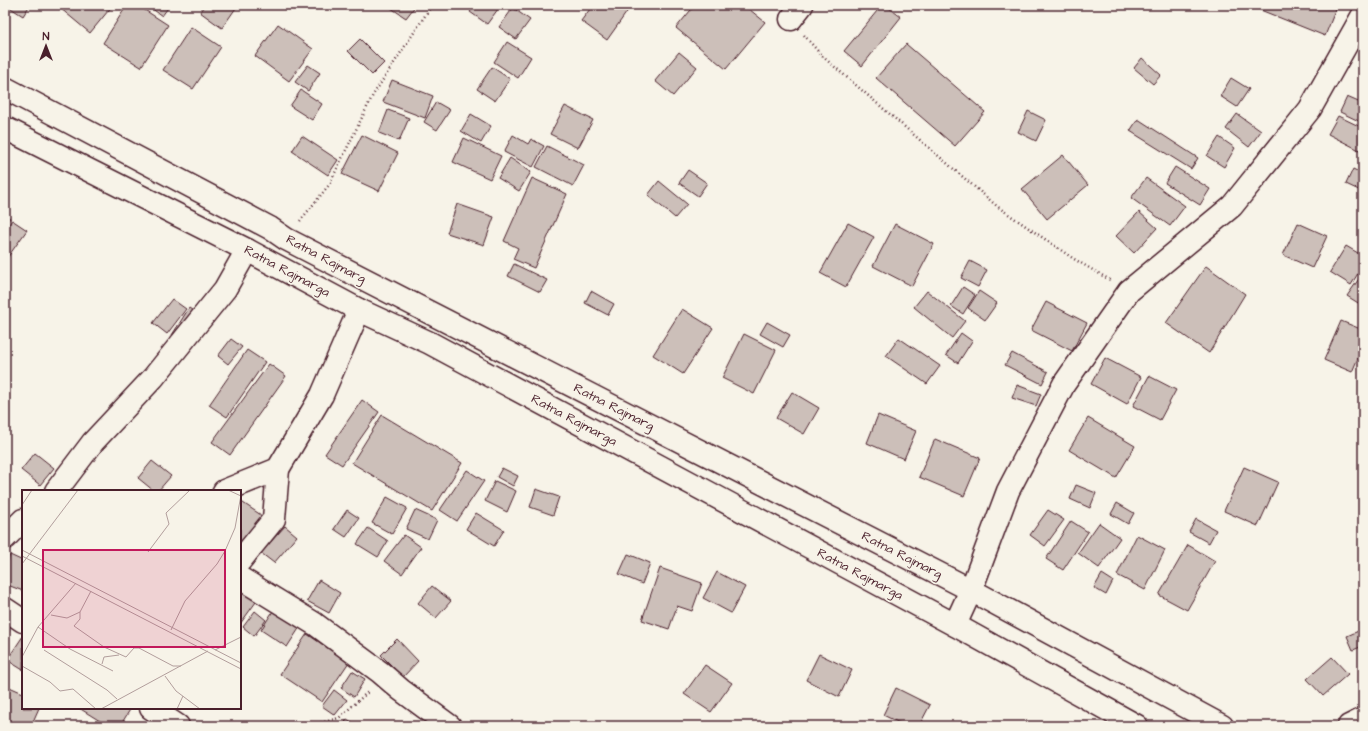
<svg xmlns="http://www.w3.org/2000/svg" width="1368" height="731" viewBox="0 0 1368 731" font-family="'Architects Daughter',sans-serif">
	<rect width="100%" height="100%" fill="#f7f3e8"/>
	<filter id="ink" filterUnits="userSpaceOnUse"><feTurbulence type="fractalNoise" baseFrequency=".025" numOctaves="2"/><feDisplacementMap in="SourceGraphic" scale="8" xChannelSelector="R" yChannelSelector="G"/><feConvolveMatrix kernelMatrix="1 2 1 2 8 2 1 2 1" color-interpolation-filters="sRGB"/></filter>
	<g filter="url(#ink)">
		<g fill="#ccbfb9" stroke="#4a1f2b">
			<polygon points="6,5 30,5 23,16"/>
			<polygon points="62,5 113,5 90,33 60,8"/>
			<polygon points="127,5 137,5 168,25 141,67 103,43"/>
			<polygon points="147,5 170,5 162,16"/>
			<polygon points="204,5 238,5 222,28 200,12"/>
			<polygon points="393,5 416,5 406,18 391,8"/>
			<polygon points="475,5 501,5 487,24 470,12"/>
			<polygon points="593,5 623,5 629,9 607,40 581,21"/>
			<polygon points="695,5 744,5 765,22 726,69 676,28"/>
			<polygon points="882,5 885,5 901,17 862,66 844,51"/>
			<polygon points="1259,5 1334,5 1337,6 1325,36 1258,9"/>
			<polygon points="513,8 530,20 516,39 499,27"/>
			<polygon points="278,24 313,49 289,81 255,56"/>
			<polygon points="191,27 221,47 193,89 163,70"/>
			<polygon points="360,39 384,63 372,75 348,51"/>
			<polygon points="507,42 531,57 518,78 494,62"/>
			<polygon points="906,44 985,112 955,146 876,78"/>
			<polygon points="679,52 697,67 673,96 655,81"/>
			<polygon points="1142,58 1161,75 1153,84 1134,68"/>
			<polygon points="308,65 320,73 308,91 295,82"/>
			<polygon points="492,67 510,79 495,101 477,89"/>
			<polygon points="1231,78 1249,89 1237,107 1220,96"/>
			<polygon points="392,80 433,96 425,118 383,102"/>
			<polygon points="301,90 322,104 312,120 290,106"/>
			<polygon points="1347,97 1363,104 1363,123 1340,112"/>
			<polygon points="436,102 450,110 437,130 424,122"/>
			<polygon points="565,106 593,120 578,148 550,134"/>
			<polygon points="388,110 409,118 399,141 379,133"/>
			<polygon points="1028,111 1046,120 1036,141 1018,132"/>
			<polygon points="471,114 491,126 481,143 461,131"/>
			<polygon points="1237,114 1261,131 1249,147 1226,129"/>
			<polygon points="1338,116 1363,128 1363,152 1328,134"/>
			<polygon points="1138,119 1198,158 1191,169 1130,131"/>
			<polygon points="362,135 398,153 379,191 342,174"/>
			<polygon points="513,135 528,144 531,139 544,146 533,167 504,152"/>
			<polygon points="302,136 338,160 328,175 292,151"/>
			<polygon points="1219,137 1235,148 1224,167 1207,156"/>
			<polygon points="464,138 501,156 490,179 453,162"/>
			<polygon points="547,146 584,165 573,186 536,167"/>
			<polygon points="1063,155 1088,185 1047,219 1022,189"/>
			<polygon points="510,158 531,172 519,191 498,178"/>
			<polygon points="1175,167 1210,189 1200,205 1165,183"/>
			<polygon points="1353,169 1363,174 1363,192 1346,184"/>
			<polygon points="688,170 707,183 698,196 679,183"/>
			<polygon points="532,178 567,194 534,268 513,259 518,248 504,241"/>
			<polygon points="1146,178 1185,206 1170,226 1131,198"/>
			<polygon points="659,181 687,204 675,218 648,195"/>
			<polygon points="457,204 494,217 484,245 447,233"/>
			<polygon points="1139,212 1157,228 1134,253 1116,236"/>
			<polygon points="5,215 10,218 5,225"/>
			<polygon points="12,220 27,230 5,261 5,229"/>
			<polygon points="848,223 874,237 846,287 820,273"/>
			<polygon points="1298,223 1327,236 1312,268 1283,255"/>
			<polygon points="895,224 934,244 912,286 873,266"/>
			<polygon points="1346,246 1363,256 1363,265 1351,285 1330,272"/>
			<polygon points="970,261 987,270 978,287 961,278"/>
			<polygon points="514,264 547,280 540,292 508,276"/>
			<polygon points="1206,266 1245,294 1209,353 1166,323"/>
			<polygon points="1363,273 1363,306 1347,296"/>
			<polygon points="963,287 975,295 963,314 951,306"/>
			<polygon points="591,291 614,304 608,315 585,303"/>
			<polygon points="927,291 965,321 952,338 914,307"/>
			<polygon points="979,291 997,303 985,320 968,308"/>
			<polygon points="172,299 186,309 167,334 153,323"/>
			<polygon points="1046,302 1087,323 1072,351 1031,330"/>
			<polygon points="189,308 198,314 181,341 172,335"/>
			<polygon points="682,309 713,328 683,374 653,355"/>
			<polygon points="1341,321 1363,330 1363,346 1352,372 1324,360"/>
			<polygon points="767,322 790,335 783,347 760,334"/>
			<polygon points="961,333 972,341 958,363 946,355"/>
			<polygon points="744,334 776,350 754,394 722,378"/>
			<polygon points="899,338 940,366 927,384 886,356"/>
			<polygon points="231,339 242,347 228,364 218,356"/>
			<polygon points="247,350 265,362 227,417 209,405"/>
			<polygon points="1012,353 1048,372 1042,384 1005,365"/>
			<polygon points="1105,358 1141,377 1127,404 1091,384"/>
			<polygon points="269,364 286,376 230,455 212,442"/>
			<polygon points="1149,376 1176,390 1160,420 1133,406"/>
			<polygon points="1017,385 1041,394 1036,406 1012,398"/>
			<polygon points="792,392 819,408 804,434 776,418"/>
			<polygon points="362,400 379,412 342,465 325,454"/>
			<polygon points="382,415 462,463 432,511 352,463"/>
			<polygon points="878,415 916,431 904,459 867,443"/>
			<polygon points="1088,418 1135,446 1116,478 1069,450"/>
			<polygon points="935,439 980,458 964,496 919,477"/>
			<polygon points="35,453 54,468 40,485 21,470"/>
			<polygon points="152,461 171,476 158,491 154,491 138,478"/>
			<polygon points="1244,467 1278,482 1258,526 1224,511"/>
			<polygon points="502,468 518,476 513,486 497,477"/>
			<polygon points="467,470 484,481 457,521 440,510"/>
			<polygon points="495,481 516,491 507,512 485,501"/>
			<polygon points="1076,485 1096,493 1090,508 1070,499"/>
			<polygon points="536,489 559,497 553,515 530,507"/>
			<polygon points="387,497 407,508 392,534 372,523"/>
			<polygon points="240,501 264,517 240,550"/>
			<polygon points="1117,503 1134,513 1128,524 1111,514"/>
			<polygon points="347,510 359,518 346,537 334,529"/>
			<polygon points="415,510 437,520 428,539 406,529"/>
			<polygon points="1048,510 1064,520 1045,546 1030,535"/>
			<polygon points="476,513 504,530 494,546 466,529"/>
			<polygon points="1196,519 1216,530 1209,543 1189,532"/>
			<polygon points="1071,521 1088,532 1063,570 1046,559"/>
			<polygon points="1099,523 1120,538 1099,568 1078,553"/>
			<polygon points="285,526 297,536 274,563 261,553"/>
			<polygon points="368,528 388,541 378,557 357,544"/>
			<polygon points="404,535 421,547 402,574 384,561"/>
			<polygon points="1137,535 1165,550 1145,590 1117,575"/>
			<polygon points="1188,545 1215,561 1187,610 1159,595"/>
			<polygon points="628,554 650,563 642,584 619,574"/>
			<polygon points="10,555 23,561 23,591 5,584 5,568"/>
			<polygon points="660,568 702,583 692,611 677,606 669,629 642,620"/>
			<polygon points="717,572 745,587 731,613 703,598"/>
			<polygon points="1102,574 1113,581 1106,595 1094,588"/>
			<polygon points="319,580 340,593 329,613 307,601"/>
			<polygon points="432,586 451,601 436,618 418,603"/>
			<polygon points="240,591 256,602 240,624"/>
			<polygon points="255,611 266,620 254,636 243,627"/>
			<polygon points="273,611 300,627 287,647 261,630"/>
			<polygon points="5,627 10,630 5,639"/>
			<polygon points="1363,629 1363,646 1353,650 1347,636"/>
			<polygon points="307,634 349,662 322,702 280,674"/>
			<polygon points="23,636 23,670 7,660"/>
			<polygon points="397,639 418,661 403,677 381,655"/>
			<polygon points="819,654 852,670 839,697 806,680"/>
			<polygon points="1332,657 1348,674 1323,696 1307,679"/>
			<polygon points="705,665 732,683 711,712 684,694"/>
			<polygon points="352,671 365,679 354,697 341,688"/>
			<polygon points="5,685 23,693 23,708 39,708 31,726 5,726"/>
			<polygon points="896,688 930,705 919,726 906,726 883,715"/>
			<polygon points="334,690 347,700 335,715 322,706"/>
			<polygon points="79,708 131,708 120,726 108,726"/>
			<polygon points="347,719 359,726 343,726"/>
		</g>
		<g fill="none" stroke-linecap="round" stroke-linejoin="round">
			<defs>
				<g id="minor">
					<polyline points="791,19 802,5"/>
					<polyline points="56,491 93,442 153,378 225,289 247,250"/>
					<polyline points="224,491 278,469 322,395 359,310"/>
					<polyline points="5,538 23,520"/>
					<polyline points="240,561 274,519 278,469"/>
					<polyline points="240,578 315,624 380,672 401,690 450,726"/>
					<polyline points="5,609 23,621"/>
					<polyline points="955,625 971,590 1008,491 1064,384 1129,291 1232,206 1310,109 1363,15"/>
					<polyline points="151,708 178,726"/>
					<polyline points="1349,726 1363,719"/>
				</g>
				<g id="primary">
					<polyline points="5,88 270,228 286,239 971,590 1222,726"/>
					<polyline points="5,128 247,250 359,310 430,343 955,625 1137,726"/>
				</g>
			</defs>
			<use href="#minor" stroke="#4a1f2b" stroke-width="25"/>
			<use href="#primary" stroke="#4a1f2b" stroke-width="25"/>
			<g stroke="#4a1f2b" stroke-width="2.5" stroke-dasharray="1 3" stroke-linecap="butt">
				<polyline points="804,35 822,56 998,207 1074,259 1110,280"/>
				<polyline points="300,221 329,185 373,95 432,5"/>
				<polyline points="309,726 339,718 369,691"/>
			</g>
			<use href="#minor" stroke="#f7f3e8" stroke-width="22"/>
			<use href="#primary" stroke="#f7f3e8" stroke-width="22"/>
		</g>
	</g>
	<g text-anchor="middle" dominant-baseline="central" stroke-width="3.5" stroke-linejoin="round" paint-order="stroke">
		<g font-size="13" fill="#4a1f2b" stroke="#f7f3e8">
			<text transform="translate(326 259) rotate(28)">Ratna Rajmarg</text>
			<text transform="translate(287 271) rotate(28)">Ratna Rajmarga</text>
			<text transform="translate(614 407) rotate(27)">Ratna Rajmarg</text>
			<text transform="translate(574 420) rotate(28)">Ratna Rajmarga</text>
			<text transform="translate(902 555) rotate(27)">Ratna Rajmarg</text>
			<text transform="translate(860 574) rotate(28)">Ratna Rajmarga</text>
		</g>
	</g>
	<g transform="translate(22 490)">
		<rect width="219" height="219" fill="#f7f3e8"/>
		<path fill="none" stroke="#b29e9c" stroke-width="1" d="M206,0L219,6M0,15L10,0M0,60L219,173M126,62L147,34L144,23L168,0M0,66L219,179M0,74L56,0M58,122V129L52,136L82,157L104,167L112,158H117L151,176H159M29,125L45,128L58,122L69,101M16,137L48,159L91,181M149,140L163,111L195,74L203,61L213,38L219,5M22,160L85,200L95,209M193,160L219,147M0,167L16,137L54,93M80,174L82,167L97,165M0,176L28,192L38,201L51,199L74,219M143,186L154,201L178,219M79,219L186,161M155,219L161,206"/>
		<path fill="#c2185b" fill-opacity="0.15" stroke="#c2185b" stroke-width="2" d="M21,60H203V157H21Z"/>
		<rect width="219" height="219" fill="none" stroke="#4a1f2b" stroke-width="2"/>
	</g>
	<rect width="1368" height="731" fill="none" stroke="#f7f3e8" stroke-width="20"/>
	<rect x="10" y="10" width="1348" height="711" fill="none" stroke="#4a1f2b" stroke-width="1.5" filter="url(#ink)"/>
	<g transform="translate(46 46)" stroke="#f7f3e8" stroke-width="3" paint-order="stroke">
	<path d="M0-3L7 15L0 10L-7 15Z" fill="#4a1f2b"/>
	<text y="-6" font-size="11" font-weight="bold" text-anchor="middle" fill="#4a1f2b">N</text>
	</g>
</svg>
